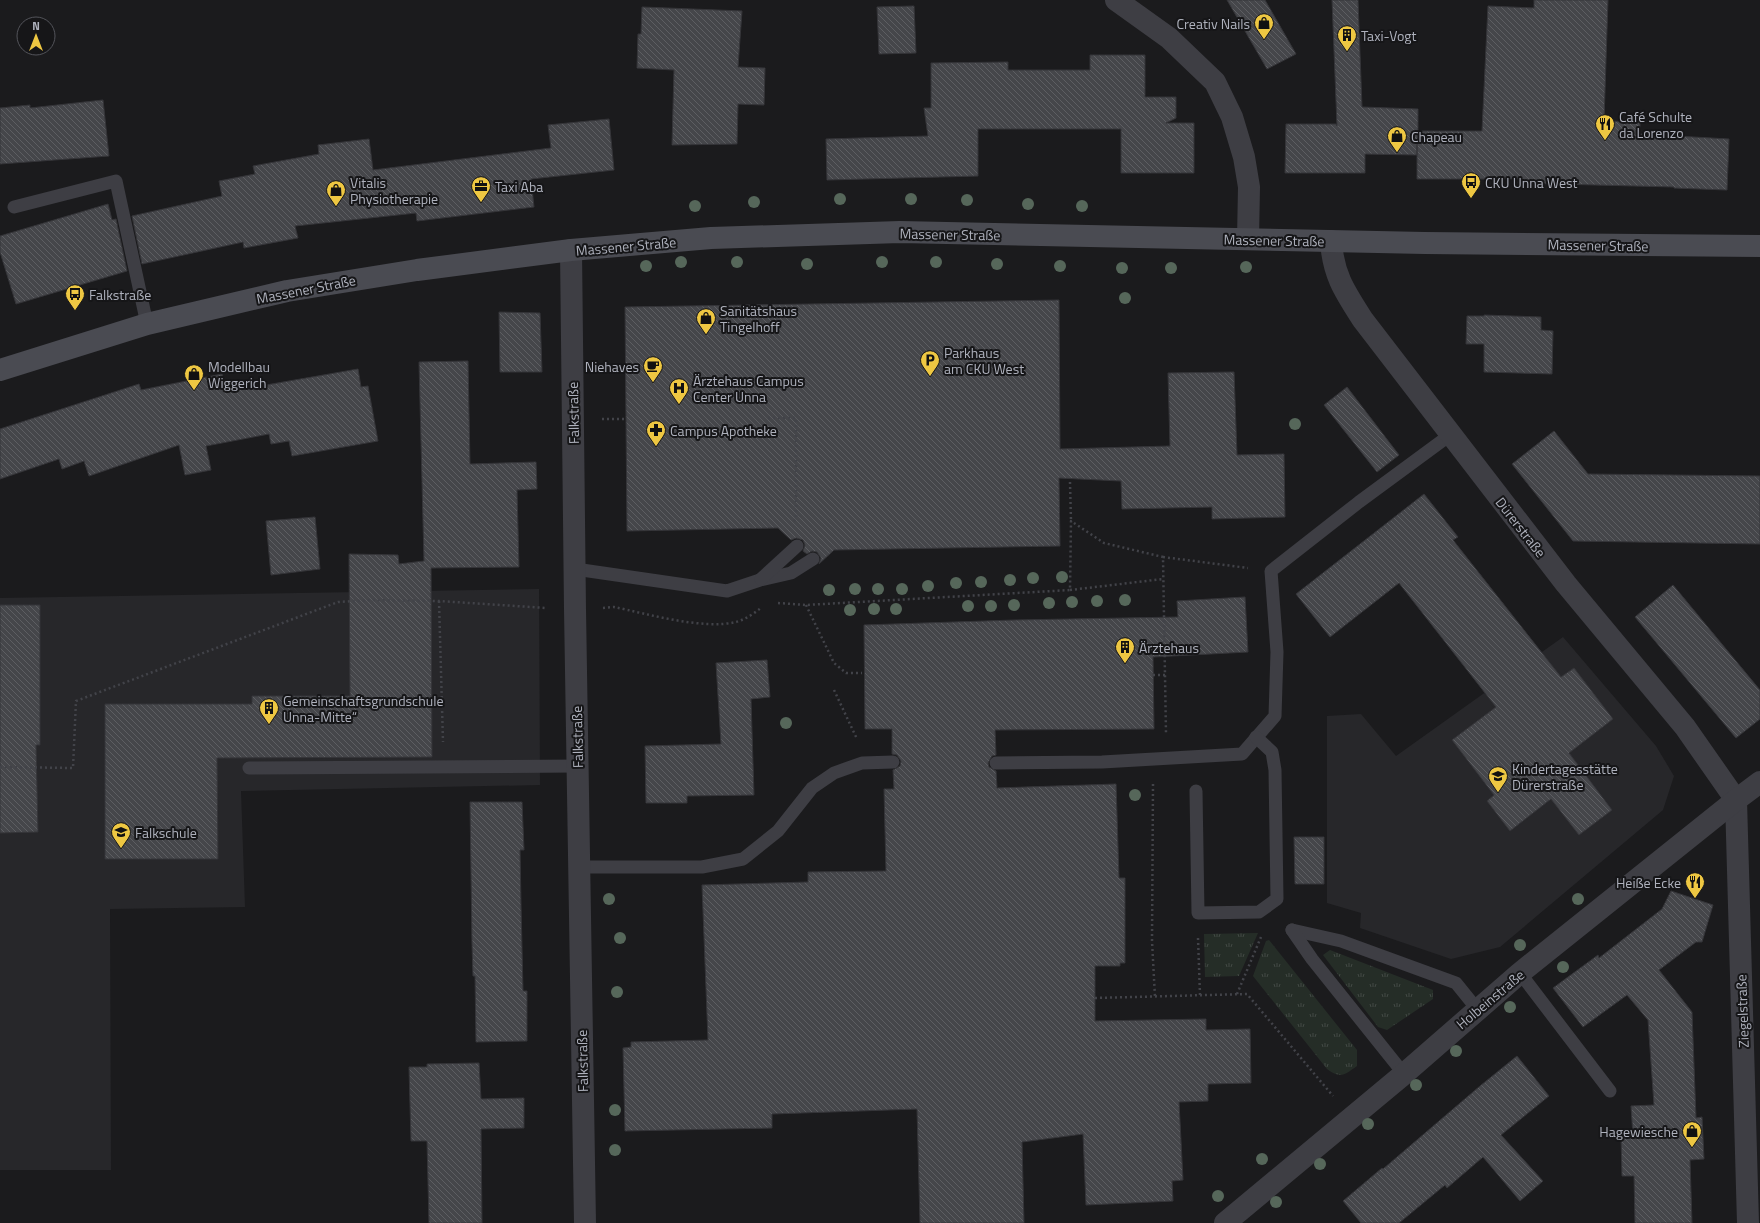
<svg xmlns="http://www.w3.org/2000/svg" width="1760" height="1223" viewBox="0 0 1760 1223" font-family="'Titillium Web',sans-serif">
	<defs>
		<pattern id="grass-tufts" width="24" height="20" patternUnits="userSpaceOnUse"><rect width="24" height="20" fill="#252d27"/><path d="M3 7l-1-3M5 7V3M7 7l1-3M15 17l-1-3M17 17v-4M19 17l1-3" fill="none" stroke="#424944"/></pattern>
		<pattern id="building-back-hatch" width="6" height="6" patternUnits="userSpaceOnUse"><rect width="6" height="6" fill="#45464a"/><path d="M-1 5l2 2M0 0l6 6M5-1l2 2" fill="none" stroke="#5d5e62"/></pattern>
	</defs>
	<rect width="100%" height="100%" fill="#1b1b1d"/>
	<g fill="#27272a">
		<polygon points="539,589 540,785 241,791 245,907 110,909 111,1170 0,1170 0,598"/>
		<polygon points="1563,637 1656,746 1674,776 1663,810 1500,947 1451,959 1360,928 1361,913 1327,903 1327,716 1361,714 1396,756"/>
	</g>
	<g fill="url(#grass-tufts)">
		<polygon points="1258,933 1239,976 1205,977 1204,934"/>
		<path d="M1269,940L1357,1050V1066C1344,1075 1341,1079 1327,1069L1253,976L1266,941Z"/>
		<polygon points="1330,950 1433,990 1433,999 1387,1030 1378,1027 1323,955"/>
	</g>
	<g fill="url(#building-back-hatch)" stroke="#353539">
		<polygon points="1227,0 1265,0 1296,54 1267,69"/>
		<polygon points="1332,0 1358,0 1362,107 1418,109 1418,131 1482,131 1488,6 1534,8 1534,0 1608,0 1604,121 1640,122 1640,134 1729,139 1727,190 1674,188 1674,187 1518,183 1519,179 1417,179 1417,142 1417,155 1365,154 1365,173 1285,173 1286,124 1336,124 1337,126"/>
		<polygon points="914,6 916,53 879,54 877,7"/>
		<polygon points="642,7 742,11 738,67 765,68 764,105 738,104 737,144 672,145 674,70 637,68 638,34 641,34"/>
		<polygon points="1090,55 1145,55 1145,97 1176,97 1176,118 1166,123 1194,123 1194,173 1121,173 1121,129 978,129 978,176 827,180 826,139 928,136 924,108 931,108 931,63 1008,62 1008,70 1090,70"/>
		<polygon points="103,100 109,156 0,164 0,108 30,105 30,108"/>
		<polygon points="609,119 614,170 531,179 534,207 417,221 416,213 295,226 298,238 244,248 243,242 142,264 132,216 222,196 219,181 255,174 253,166 319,154 318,145 369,139 373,170 551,148 548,125"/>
		<polygon points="108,204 112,220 116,219 127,271 16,304 0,252 0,236"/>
		<polygon points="1059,300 1060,449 1170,446 1168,373 1234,372 1237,455 1284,454 1285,517 1212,519 1212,507 1122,509 1121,481 1059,478 1060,546 834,550 819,564 821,558 817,552 812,551 807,554 803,551 805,545 803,540 796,538 791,540 778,528 627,531 625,307"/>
		<polygon points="499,312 540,313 542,372 500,372"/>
		<polygon points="1484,315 1541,317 1541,330 1553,331 1552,374 1484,372 1484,344 1466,344 1467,316 1484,316"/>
		<polygon points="468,361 470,464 536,462 537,489 517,490 519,567 431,568 432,757 217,758 218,859 105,859 105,704 252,704 252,696 350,696 349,554 398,555 399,564 424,561 419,362"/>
		<polygon points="358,369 361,387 368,386 378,441 292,456 289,441 271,444 269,434 206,446 211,470 185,475 179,445 89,476 84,461 62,469 59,459 0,479 0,429 139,384 141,390 222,374 226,392"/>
		<polygon points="1347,387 1399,455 1377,472 1324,405"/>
		<polygon points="1554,431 1588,474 1760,476 1760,544 1573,541 1512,464"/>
		<polygon points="1424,494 1458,537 1453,540 1561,677 1574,668 1613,719 1569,753 1612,810 1579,835 1551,799 1510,831 1487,801 1494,795 1452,740 1496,707 1399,583 1330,637 1296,594"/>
		<polygon points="315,517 320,569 271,575 266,521"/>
		<polygon points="1673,585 1760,690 1760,719 1736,738 1635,617"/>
		<polygon points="1245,597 1248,652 1153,657 1154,729 995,730 996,755 992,756 988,763 989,767 996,771 997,788 1116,784 1119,878 1125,878 1125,963 1120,963 1120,966 1095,966 1095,1021 1206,1019 1206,1030 1250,1029 1251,1083 1208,1084 1208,1101 1179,1102 1183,1180 1172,1181 1173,1201 1086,1205 1083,1134 1022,1142 1024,1223 920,1223 917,1109 772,1114 772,1128 625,1131 623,1048 631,1047 631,1042 708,1040 702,885 808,882 808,872 886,871 884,789 894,789 893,770 900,766 901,761 897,755 892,754 892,729 865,729 864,625 1015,620 1178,617 1177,601"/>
		<polygon points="0,605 40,605 40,745 36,745 38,832 0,833"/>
		<polygon points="767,660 770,697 751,699 754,795 687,796 687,803 646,803 645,746 721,744 716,663"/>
		<polygon points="470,802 522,802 524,850 520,850 521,905 523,991 527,991 527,1041 476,1042 475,976 473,976 472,944"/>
		<polygon points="1294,837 1324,837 1324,884 1295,884"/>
		<polygon points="1671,891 1713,905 1702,942 1696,942 1659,970 1692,1012 1696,1118 1702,1117 1704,1159 1690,1160 1692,1223 1635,1223 1634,1176 1622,1176 1621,1137 1633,1136 1631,1106 1654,1105 1648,1020 1627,995 1583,1027 1553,988 1598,955 1599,958 1662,909"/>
		<polygon points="1517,1056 1549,1096 1501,1135 1543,1181 1520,1201 1483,1157 1447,1188 1445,1185 1399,1223 1361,1223 1343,1201 1382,1168 1383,1169 1480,1086"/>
		<polygon points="479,1063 481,1099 524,1098 524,1128 481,1129 482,1223 429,1223 427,1141 411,1141 409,1067 427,1067 427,1064"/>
	</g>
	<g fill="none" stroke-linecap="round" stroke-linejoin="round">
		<g stroke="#424349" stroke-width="2.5" stroke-dasharray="2 3" stroke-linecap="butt">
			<polyline points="768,418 796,418 796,519 793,522"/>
			<polyline points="602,419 626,419"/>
			<polyline points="1070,482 1071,521"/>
			<polyline points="1163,557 1248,568"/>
			<polyline points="1070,590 1163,579"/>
			<polyline points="439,601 443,742"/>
			<polyline points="778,603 806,605 1070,590 1071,521 1104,543 1163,557 1166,734"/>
			<polyline points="806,605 834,663 846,673 862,673"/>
			<path d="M603,608L614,607C648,614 703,630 736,622C746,619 755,613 762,607"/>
			<polyline points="1153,675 1165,675"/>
			<polyline points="834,690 857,739"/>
			<polyline points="0,767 73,768 76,701 338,602 370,600 439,601 546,608"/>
			<polyline points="1153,784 1152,941 1155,997"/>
			<polyline points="1198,938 1200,995"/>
			<polyline points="1237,994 1261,937"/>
			<polyline points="1095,998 1247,994 1333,1096"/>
		</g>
		<g stroke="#3e3e44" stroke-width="13">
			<polyline points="14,207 116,181 147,324"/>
			<polyline points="575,569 727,591 760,580 791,573 813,559"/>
			<polyline points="761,579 797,546"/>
			<polyline points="996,763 1102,762 1242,754 1275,716 1277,652 1271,571 1359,502 1450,435"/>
			<polyline points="249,768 578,766"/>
			<polyline points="1196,791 1198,913 1259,912 1277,899 1275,770 1272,752 1256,737"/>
			<polyline points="579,867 702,867 743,859 778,831 812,788 834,773 862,763 893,762"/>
			<polyline points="1292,930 1341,941 1456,983 1477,1009"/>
			<polyline points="1292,930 1312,959 1404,1074"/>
			<polyline points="1520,973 1610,1091"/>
		</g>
		<g stroke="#3e3e44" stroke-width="22">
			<polyline points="1116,0 1169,38 1215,82 1232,117 1244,157 1249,187 1248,239"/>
			<path d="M1331,241C1333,275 1345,292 1363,320L1566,584L1685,727L1736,800"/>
			<polyline points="571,250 575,609 585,1223"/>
			<polyline points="1736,800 1748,1223"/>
			<polyline points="1225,1223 1404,1074 1520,973 1736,800 1760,782"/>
		</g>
		<polyline stroke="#4a4b52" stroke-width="22" points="0,370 147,324 287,291 417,270 571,250 711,238 900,232 1425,243 1760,246"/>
	</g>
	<g fill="#56675a">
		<circle cx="840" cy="199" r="6"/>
		<circle cx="911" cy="199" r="6"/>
		<circle cx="967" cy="200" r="6"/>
		<circle cx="754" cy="202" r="6"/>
		<circle cx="1028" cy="204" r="6"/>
		<circle cx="695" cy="206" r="6"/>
		<circle cx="1082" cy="206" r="6"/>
		<circle cx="681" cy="262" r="6"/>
		<circle cx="737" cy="262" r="6"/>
		<circle cx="882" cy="262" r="6"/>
		<circle cx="936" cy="262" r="6"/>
		<circle cx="807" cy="264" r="6"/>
		<circle cx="997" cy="264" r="6"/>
		<circle cx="646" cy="266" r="6"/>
		<circle cx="1060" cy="266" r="6"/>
		<circle cx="1246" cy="267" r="6"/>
		<circle cx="1122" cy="268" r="6"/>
		<circle cx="1171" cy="268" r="6"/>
		<circle cx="1125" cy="298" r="6"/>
		<circle cx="1295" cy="424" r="6"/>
		<circle cx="1062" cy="577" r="6"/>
		<circle cx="1033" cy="578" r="6"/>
		<circle cx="1010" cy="580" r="6"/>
		<circle cx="981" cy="582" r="6"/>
		<circle cx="956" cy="583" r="6"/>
		<circle cx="928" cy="586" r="6"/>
		<circle cx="855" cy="589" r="6"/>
		<circle cx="878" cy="589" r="6"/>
		<circle cx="902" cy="589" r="6"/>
		<circle cx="829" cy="590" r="6"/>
		<circle cx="1125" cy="600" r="6"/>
		<circle cx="1097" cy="601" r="6"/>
		<circle cx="1072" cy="602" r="6"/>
		<circle cx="1049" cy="603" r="6"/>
		<circle cx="1014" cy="605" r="6"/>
		<circle cx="968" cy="606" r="6"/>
		<circle cx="991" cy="606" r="6"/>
		<circle cx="874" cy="609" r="6"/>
		<circle cx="896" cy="609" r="6"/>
		<circle cx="850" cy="610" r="6"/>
		<circle cx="786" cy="723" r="6"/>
		<circle cx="1135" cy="795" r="6"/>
		<circle cx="609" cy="899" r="6"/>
		<circle cx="1578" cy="899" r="6"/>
		<circle cx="620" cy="938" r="6"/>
		<circle cx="1520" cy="945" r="6"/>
		<circle cx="1563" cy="967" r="6"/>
		<circle cx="617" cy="992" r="6"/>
		<circle cx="1510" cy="1007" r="6"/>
		<circle cx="1456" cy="1051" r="6"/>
		<circle cx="1416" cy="1085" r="6"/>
		<circle cx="615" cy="1110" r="6"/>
		<circle cx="1368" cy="1124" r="6"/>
		<circle cx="615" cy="1150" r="6"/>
		<circle cx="1262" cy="1159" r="6"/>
		<circle cx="1320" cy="1164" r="6"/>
		<circle cx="1218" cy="1196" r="6"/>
		<circle cx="1276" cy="1202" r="6"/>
	</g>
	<defs>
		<symbol id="shop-pin" viewBox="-11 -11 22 30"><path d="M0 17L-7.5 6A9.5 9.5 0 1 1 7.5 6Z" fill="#eec742" stroke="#161618"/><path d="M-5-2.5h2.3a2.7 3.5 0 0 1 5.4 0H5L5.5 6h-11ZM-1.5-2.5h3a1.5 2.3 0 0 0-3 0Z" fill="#111"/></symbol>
		<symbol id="building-pin" viewBox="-11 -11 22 30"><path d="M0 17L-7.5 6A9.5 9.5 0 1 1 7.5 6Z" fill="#eec742" stroke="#161618"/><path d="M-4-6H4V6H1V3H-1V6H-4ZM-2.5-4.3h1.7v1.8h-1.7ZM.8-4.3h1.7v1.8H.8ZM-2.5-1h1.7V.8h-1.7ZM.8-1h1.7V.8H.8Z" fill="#111"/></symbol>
		<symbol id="restaurant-pin" viewBox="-11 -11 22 30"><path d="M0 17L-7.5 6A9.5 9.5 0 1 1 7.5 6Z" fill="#eec742" stroke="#161618"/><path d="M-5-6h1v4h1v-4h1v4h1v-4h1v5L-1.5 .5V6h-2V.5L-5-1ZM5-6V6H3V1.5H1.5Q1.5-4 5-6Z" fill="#111"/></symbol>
		<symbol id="bus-pin" viewBox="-11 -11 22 30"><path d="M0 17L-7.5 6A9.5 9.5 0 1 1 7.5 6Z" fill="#eec742" stroke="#161618"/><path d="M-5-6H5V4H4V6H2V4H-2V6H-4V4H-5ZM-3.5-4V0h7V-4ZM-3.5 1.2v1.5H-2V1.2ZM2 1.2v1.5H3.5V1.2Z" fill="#111"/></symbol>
		<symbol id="office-pin" viewBox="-11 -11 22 30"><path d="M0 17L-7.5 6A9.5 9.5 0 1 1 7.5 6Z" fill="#eec742" stroke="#161618"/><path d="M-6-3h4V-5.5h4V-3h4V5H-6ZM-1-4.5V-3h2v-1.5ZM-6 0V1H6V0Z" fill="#111"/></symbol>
		<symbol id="parking-pin" viewBox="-11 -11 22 30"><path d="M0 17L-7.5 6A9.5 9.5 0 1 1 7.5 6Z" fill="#eec742" stroke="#161618"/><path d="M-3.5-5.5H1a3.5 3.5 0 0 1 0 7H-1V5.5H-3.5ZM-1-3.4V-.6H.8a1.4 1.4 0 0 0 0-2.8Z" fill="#111"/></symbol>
		<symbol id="cafe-pin" viewBox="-11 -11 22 30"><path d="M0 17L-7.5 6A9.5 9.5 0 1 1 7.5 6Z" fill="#eec742" stroke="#161618"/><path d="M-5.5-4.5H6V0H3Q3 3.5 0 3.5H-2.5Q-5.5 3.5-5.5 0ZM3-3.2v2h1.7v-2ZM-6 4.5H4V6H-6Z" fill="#111"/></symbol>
		<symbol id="hospital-pin" viewBox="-11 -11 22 30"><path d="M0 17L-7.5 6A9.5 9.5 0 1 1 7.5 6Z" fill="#eec742" stroke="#161618"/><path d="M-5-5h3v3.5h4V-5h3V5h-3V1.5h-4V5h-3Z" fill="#111"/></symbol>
		<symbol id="pharmacy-pin" viewBox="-11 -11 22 30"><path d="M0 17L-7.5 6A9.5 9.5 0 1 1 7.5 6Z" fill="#eec742" stroke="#161618"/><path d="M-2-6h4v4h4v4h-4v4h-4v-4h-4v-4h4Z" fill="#111"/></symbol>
		<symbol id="school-pin" viewBox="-11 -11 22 30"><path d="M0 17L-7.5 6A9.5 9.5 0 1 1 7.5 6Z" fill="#eec742" stroke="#161618"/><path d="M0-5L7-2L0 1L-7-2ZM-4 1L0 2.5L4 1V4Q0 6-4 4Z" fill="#111"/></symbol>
	</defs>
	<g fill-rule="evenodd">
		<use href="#shop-pin" x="1253" y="12" width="22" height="30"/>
		<use href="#building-pin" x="1336" y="24" width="22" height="30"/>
		<use href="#restaurant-pin" x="1594" y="113" width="22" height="30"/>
		<use href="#shop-pin" x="1386" y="125" width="22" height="30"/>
		<use href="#bus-pin" x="1460" y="171" width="22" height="30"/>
		<use href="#office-pin" x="470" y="175" width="22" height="30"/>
		<use href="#shop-pin" x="325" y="179" width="22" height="30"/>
		<use href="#bus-pin" x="64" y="283" width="22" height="30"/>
		<use href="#shop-pin" x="695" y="307" width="22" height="30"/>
		<use href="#parking-pin" x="919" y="349" width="22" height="30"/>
		<use href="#cafe-pin" x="642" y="355" width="22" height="30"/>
		<use href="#shop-pin" x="183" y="363" width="22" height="30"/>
		<use href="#hospital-pin" x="668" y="377" width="22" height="30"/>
		<use href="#pharmacy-pin" x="645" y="419" width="22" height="30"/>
		<use href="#building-pin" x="1114" y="636" width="22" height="30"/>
		<use href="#building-pin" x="258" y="697" width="22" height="30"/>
		<use href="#school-pin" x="1487" y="765" width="22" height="30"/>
		<use href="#school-pin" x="110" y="821" width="22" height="30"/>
		<use href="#restaurant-pin" x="1684" y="871" width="22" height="30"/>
		<use href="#shop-pin" x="1681" y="1120" width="22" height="30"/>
	</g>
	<g text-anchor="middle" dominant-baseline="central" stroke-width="4" stroke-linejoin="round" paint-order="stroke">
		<g font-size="14" fill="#aeb1bc" stroke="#161618" text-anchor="start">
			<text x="1250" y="23" text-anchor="end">Creativ Nails</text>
			<text x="1361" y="35">Taxi-Vogt</text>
			<text x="1619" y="116">Café Schulte<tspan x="1619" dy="16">da Lorenzo</tspan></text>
			<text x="1411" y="136">Chapeau</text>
			<text x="350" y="182">Vitalis<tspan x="350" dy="16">Physiotherapie</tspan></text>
			<text x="1485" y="182">CKU Unna West</text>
			<text x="495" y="186">Taxi Aba</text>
			<text x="89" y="294">Falkstraße</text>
			<text x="720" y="310">Sanitätshaus<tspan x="720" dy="16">Tingelhoff</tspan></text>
			<text x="944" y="352">Parkhaus<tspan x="944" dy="16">am CKU West</tspan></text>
			<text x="208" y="366">Modellbau<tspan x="208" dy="16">Wiggerich</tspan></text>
			<text x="639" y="366" text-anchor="end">Niehaves</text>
			<text x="693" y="380">Ärztehaus Campus<tspan x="693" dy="16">Center Unna</tspan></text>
			<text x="670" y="430">Campus Apotheke</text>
			<text x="1139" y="647">Ärztehaus</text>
			<text x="283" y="700">Gemeinschaftsgrundschule<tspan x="283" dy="16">Unna-Mitte“</tspan></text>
			<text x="1512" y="768">Kindertagesstätte<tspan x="1512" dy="16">Dürerstraße</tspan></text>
			<text x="135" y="832">Falkschule</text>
			<text x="1681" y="882" text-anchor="end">Heiße Ecke</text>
			<text x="1678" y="1131" text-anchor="end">Hagewiesche</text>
		</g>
		<g font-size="14" fill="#aeb1bc" stroke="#161618">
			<text transform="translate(950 234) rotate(1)">Massener Straße</text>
			<text transform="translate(1274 240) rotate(1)">Massener Straße</text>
			<text transform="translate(1598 245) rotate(1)">Massener Straße</text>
			<text transform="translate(626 246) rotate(-5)">Massener Straße</text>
			<text transform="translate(306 289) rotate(-11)">Massener Straße</text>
			<text transform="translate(573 413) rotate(-91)">Falkstraße</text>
			<text transform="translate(1521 527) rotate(52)">Dürerstraße</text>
			<text transform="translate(577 737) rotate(-91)">Falkstraße</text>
			<text transform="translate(1490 999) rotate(-40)">Holbeinstraße</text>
			<text transform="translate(1742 1011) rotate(-92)">Ziegelstraße</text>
			<text transform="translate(582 1061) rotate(-91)">Falkstraße</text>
		</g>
	</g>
	<g transform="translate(36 36)"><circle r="19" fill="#161618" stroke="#53545a"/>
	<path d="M0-3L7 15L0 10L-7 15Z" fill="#eec742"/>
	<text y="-6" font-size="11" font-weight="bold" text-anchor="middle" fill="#aeb1bc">N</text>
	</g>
</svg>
